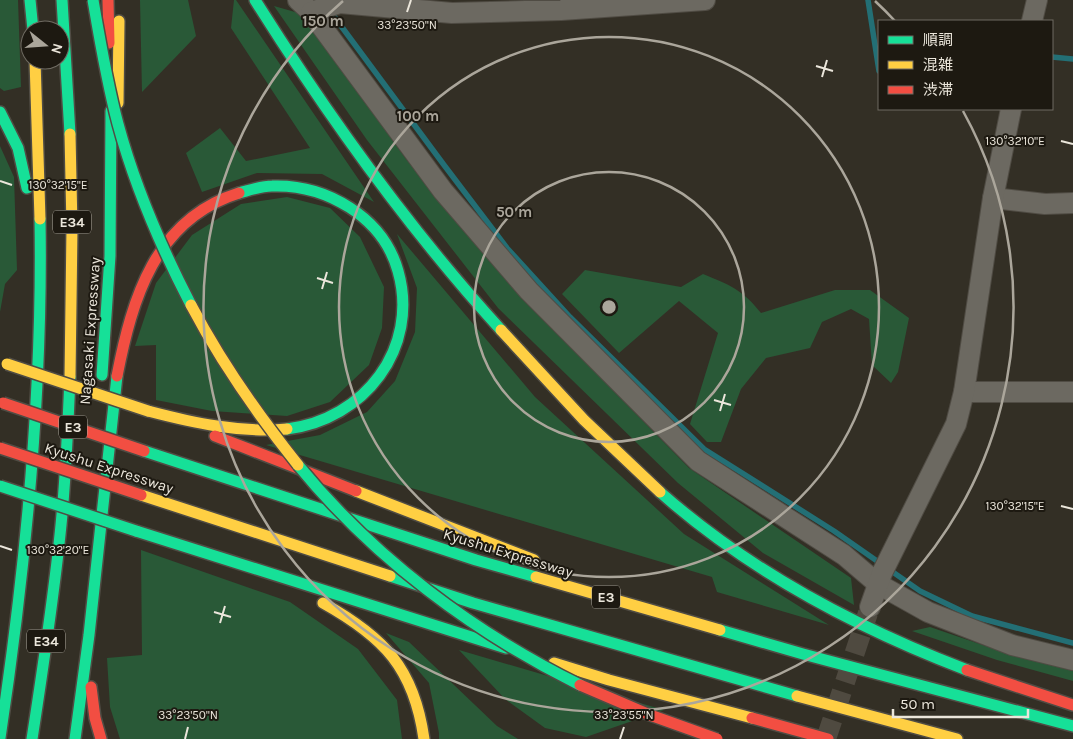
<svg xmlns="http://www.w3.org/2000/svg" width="1073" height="739" viewBox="0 0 1073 739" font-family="Karla,'Noto Sans JP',sans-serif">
	<rect width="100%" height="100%" fill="#332f25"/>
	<g fill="#295937">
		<polygon points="0,0 18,0 21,87 4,91 0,88"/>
		<polygon points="140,0 188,0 196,36 142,92"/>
		<polygon points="234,0 236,0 374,202 322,174 257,173 202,192 186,153 220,128 246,161 310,148 231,28"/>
		<polygon points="274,6 302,14 406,159 511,286 689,468 851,578 854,605 763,553 678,483 498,308 367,140"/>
		<polygon points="0,146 14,177 17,270 5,284 0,312"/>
		<polygon points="287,197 330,208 360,237 384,287 382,328 369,365 330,402 287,416 212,411 156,400 156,345 135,346 156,283 192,235 241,204"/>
		<polygon points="397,234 535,397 684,534 829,625 717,592 712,577 266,445 320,435 367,412 395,381 415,332 417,288"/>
		<path d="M585,270L681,287L703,274C730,285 743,290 761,313L835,290H870L909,318L898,372L891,383L872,365L869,319L851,309L822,322L810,348L766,358L741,389L721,442H707L690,424L718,333L679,301L619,353L562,294Z"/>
		<polygon points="141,550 290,602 358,649 397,700 402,739 120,739 110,707 107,658 142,655"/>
		<polygon points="930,627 1009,654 1073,671 1073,681 997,660 912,631"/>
		<polygon points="386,633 409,642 497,726 518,739 439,739 439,733 429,683"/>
		<polygon points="459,650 664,710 586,737 545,728 505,699"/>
	</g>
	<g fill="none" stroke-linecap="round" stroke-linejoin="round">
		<g stroke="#236f75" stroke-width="5.5">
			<polyline points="868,0 879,71"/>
			<polyline points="330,11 444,165 507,248 570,317 704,449 834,531 920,591 972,616 1073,643"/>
			<polyline points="1052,57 1073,59"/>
		</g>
		<polyline stroke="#4f4a40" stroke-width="20" stroke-dasharray="20 10" stroke-linecap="butt" points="826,739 868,613"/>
		<defs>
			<g id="street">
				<polyline points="298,0 311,12 443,191 529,291 698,461 844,555 878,584 928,612 1012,645 1073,660"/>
				<polyline points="311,12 340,3 452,13 561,10 705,0"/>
				<polyline points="1032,21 1037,0"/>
				<polyline points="993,198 1045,204 1073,203"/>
				<polyline points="964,392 1073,392"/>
				<polyline points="870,607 882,573 956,424 964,392 993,198 1011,109"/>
			</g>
			<g id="fast">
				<polyline points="30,0 33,30"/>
				<polyline points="62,0 70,134"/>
				<path d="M255,0C328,116 408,228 501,330"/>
				<polyline points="0,112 18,148 27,188"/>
				<path d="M239,193C250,190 261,186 272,186C326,184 383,217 398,271C420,348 364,420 287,429"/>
				<polyline points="102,375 110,256 111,111"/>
				<polyline points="144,451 476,560 536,577"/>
				<path d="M660,492C749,571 857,628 967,670"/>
				<polyline points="136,531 506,648"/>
				<polyline points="390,576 473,603 797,696"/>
				<polyline points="720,630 803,654 1073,726"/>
				<path d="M0,738C26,566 43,393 40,219"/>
				<path d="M32,739C43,668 54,596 61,525C66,475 68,426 70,377"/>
				<polyline points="75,739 89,635 117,376"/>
			</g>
			<g id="slow">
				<polyline points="35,60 40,219"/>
				<polyline points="118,103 119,21"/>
				<polyline points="70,134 72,228 70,377"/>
				<polyline points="501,330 584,420 660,492"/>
				<path d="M148,411C194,423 239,433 287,429"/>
				<polyline points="356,491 534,560"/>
				<polyline points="141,495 390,576"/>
				<polyline points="536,577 720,630"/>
				<path d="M323,603C384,637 414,668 424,739"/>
				<polyline points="554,663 609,680 752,718"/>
				<polyline points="797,696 957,739"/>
			</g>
			<g id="jam">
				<polyline points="108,0 109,43"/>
				<path d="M117,376C132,299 155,219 239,193"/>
				<polyline points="215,436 356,491"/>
				<polyline points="967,670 1073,705"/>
				<polyline points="91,687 95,718 101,739"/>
				<polyline points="752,718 828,739"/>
			</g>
		</defs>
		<use href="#street" stroke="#504c44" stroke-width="22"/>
		<use href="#fast" stroke="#504c44" stroke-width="14"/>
		<use href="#slow" stroke="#504c44" stroke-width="14"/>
		<use href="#jam" stroke="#504c44" stroke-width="14"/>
		<use href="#street" stroke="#6c6961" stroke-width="20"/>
		<use href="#fast" stroke="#16e098" stroke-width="11"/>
		<use href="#slow" stroke="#ffcf43" stroke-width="11"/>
		<use href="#jam" stroke="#f24e42" stroke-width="11"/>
		<defs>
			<g id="fast-bridge">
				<path d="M93,0C100,41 107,83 118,124C135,187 161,247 191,305"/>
				<path d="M298,465C374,558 473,632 580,685"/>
				<polyline points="0,486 136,531"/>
			</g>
			<g id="slow-bridge">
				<path d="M191,305C221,362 258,415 298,465"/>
				<polyline points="7,364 148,411"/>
			</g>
			<g id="jam-bridge">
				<polyline points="3,403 144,451"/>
				<polyline points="0,448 141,495"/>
				<polyline points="580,685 650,715 717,739"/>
			</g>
		</defs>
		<use href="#fast-bridge" stroke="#504c44" stroke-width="14" stroke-linecap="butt"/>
		<use href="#slow-bridge" stroke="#504c44" stroke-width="14" stroke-linecap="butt"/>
		<use href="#jam-bridge" stroke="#504c44" stroke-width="14" stroke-linecap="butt"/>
		<use href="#fast-bridge" stroke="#16e098" stroke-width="11"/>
		<use href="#slow-bridge" stroke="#ffcf43" stroke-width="11"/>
		<use href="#jam-bridge" stroke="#f24e42" stroke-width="11"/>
	</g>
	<path fill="none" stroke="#ebe6db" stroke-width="2" d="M407,12L411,0M816,66L833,71M822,77L827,60M1061,141L1073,144M0,181L12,185M317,278L333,283M322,289L327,272M714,400L731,405M720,411L725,394M1061,506L1073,509M0,546L12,550M214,612L231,617M220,623L225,606M185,739L188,727M620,739L624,727"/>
	<g fill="none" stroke="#aba69b" stroke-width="2.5">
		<circle cx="609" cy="307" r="135"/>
		<circle cx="609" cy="307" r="270"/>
		<path d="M875 1A405 405 0 0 1 895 21M963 111A405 405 0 1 1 343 1"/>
	</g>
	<g text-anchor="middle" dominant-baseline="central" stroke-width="4" stroke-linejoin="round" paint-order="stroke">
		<g fill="#1d1911" stroke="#ada89e" stroke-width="1">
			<rect x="53" y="210.5" width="38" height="23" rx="4"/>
			<rect x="59" y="415.5" width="28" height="23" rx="4"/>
			<rect x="592" y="585.5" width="28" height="23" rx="4"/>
			<rect x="27" y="629.5" width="38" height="23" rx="4"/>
		</g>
		<g font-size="14" font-weight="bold" fill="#ebe6db">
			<text x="72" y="222">E34</text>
			<text x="73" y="427">E3</text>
			<text x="606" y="597">E3</text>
			<text x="46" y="641">E34</text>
		</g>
		<g font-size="15" fill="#ebe6db" stroke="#1d1911">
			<text transform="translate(90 331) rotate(-86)">Nagasaki Expressway</text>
			<text transform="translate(109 468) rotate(18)">Kyushu Expressway</text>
			<text transform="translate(508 553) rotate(17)">Kyushu Expressway</text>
		</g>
	</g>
	<g font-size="12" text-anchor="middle" fill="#ebe6db" stroke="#1d1911" stroke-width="4" stroke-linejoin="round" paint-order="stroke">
		<text x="407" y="29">33°23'50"N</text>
		<text x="1015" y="145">130°32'10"E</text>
		<text x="58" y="189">130°32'15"E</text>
		<text x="1015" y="510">130°32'15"E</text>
		<text x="58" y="554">130°32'20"E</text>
		<text x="188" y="719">33°23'50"N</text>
		<text x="624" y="719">33°23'55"N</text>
	</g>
	<circle cx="609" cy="307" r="8" fill="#aba69b" stroke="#1d1911" stroke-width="2.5"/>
	<g font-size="15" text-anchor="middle" font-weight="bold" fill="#aba69b" stroke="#1d1911" stroke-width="4" stroke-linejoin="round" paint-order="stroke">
		<text x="323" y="26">150 m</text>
		<text x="418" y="121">100 m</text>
		<text x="514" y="217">50 m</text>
	</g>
	<rect x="878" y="20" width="175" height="90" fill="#1d1911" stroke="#6f6b62"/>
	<rect x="888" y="36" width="25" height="8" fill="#16e098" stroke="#6f6b62"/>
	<text x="923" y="45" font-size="15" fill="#ebe6db">順調</text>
	<rect x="888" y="61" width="25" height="8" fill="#ffcf43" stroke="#6f6b62"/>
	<text x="923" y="70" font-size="15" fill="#ebe6db">混雑</text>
	<rect x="888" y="86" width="25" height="8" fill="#f24e42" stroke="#6f6b62"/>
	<text x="923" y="95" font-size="15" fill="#ebe6db">渋滞</text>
	<g transform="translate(45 45) rotate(107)"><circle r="24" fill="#1d1911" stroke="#6f6b62"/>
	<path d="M0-4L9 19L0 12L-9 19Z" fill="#aba69b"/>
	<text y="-8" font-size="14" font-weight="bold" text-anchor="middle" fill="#ebe6db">N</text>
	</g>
	<path d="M893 709v8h135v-8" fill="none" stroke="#ebe6db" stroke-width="2.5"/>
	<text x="900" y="709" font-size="15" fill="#ebe6db" stroke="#1d1911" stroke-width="4" paint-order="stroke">50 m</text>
</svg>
